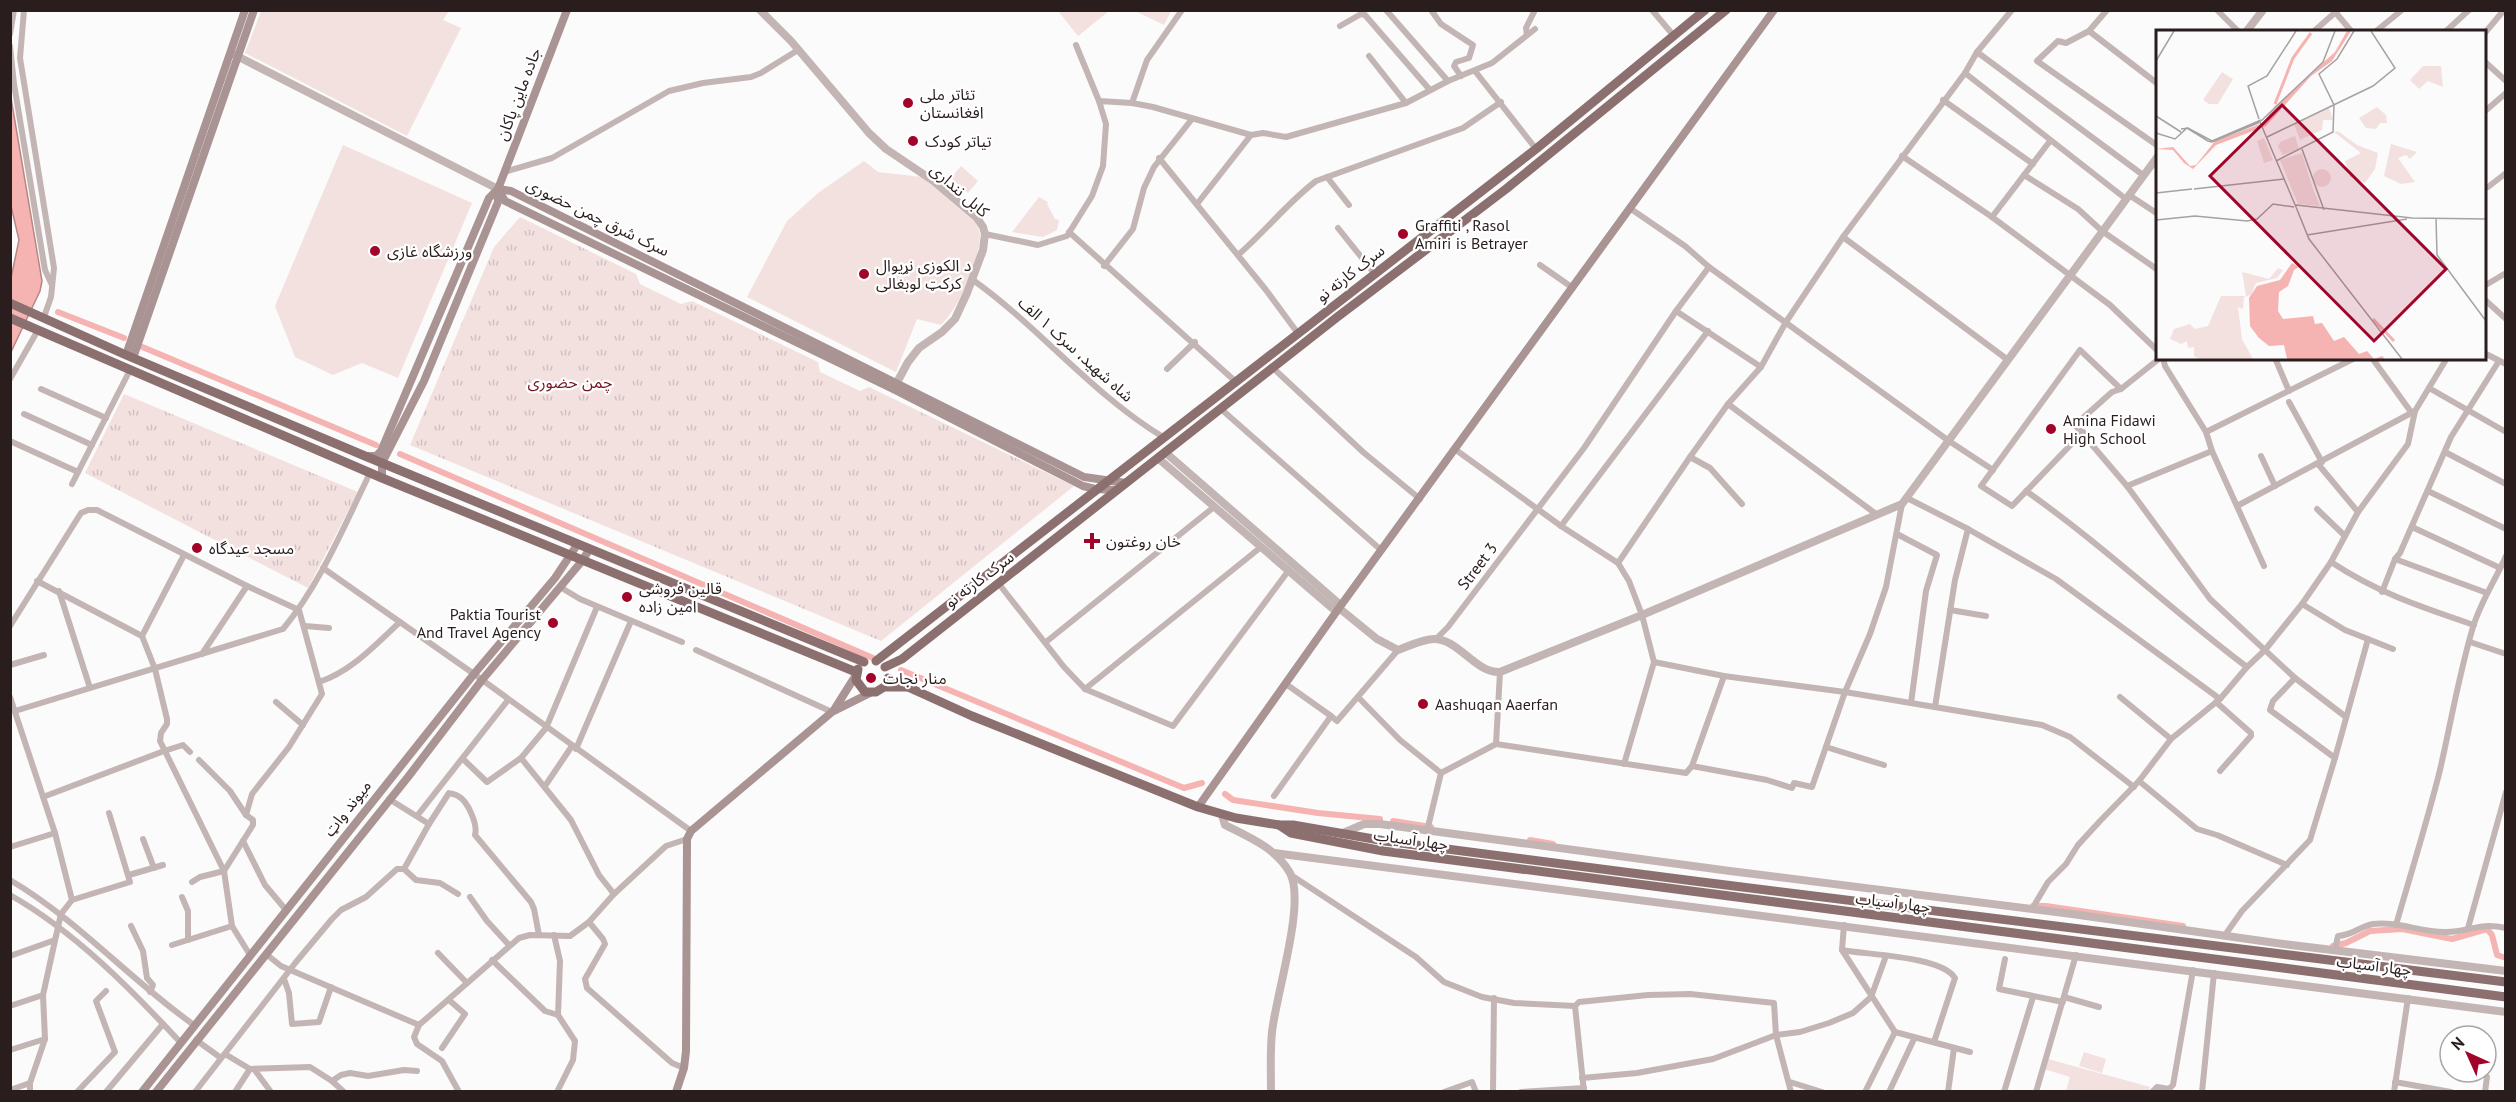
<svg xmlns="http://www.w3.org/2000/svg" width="2516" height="1102" viewBox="0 0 2516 1102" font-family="'PT Sans','Noto Sans Arabic',sans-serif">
	<defs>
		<pattern id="park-tufts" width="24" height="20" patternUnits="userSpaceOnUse" patternTransform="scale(1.5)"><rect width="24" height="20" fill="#f3e1e0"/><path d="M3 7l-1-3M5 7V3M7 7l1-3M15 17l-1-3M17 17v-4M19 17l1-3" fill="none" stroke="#d0c1c0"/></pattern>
	</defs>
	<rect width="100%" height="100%" fill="#fbfbfb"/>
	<g fill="#f3e1e0">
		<polygon points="261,11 449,11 443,20 461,28 407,136 245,53"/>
		<polygon points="1058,11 1109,11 1078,36"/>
		<polygon points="1135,11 1171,11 1164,25"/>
		<polygon points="343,145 472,203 398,378 362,363 333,375 295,357 275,306"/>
		<path d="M864,161L878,172L922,177L975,222C977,227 980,230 980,235C980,260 959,308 941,325L917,319L896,372L747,297L787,221L818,193Z"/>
		<polygon points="961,166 978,181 968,193 951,178"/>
		<polygon points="1039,197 1048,202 1047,204 1055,219 1059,220 1057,230 1043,237 1012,232"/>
		<polygon points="2084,1052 2106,1059 2102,1073 2079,1066"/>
		<polygon points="2048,1059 2150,1087 2149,1091 2066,1091 2070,1077 2044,1069"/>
	</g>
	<g fill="url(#park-tufts)">
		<polygon points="520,217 636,274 640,284 681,304 692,301 818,362 820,372 860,391 869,387 1074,486 881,641 410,445 494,247"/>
		<polygon points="124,394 358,492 308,588 85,473"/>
	</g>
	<polygon fill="#f5b3b2" stroke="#b88685" stroke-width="1.5" points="10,92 42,281 40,291 11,352 11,278 19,240 11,206"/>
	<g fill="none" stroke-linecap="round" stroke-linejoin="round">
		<g stroke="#f5b3b2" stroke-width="6">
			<polyline points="58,312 124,338"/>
			<polyline points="140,346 376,445"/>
			<polyline points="400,454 873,658"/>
			<polyline points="901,670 1184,788 1202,783"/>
			<polyline points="1225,794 1233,800 1318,813 1380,819"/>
			<polyline points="1393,821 1431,827"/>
			<polyline points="1530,840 1553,844"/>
			<polyline points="2033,906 2046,906 2183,926"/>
			<polyline points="2333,946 2346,943 2370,931 2402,929 2452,939 2487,929 2492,935 2497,955 2506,958"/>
		</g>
		<g stroke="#c4b5b5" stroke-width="6">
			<polyline points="24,10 20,58 54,268 51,297 44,317"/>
			<polyline points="1386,10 1448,81"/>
			<polyline points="1431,10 1441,24 1473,45 1469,58 1456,62 1454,66 1461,76"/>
			<polyline points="1652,10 1674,36"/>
			<polyline points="2107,10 2089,31 2066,43 2058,41 2037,61 2158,146"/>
			<polyline points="2217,10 2239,32"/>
			<polyline points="2336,13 2352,32"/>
			<polyline points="1340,26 1361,14 1365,15 1430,90"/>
			<polyline points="2089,31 2158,84"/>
			<polyline points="2313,32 2338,10"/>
			<polyline points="2375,32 2402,10"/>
			<polyline points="2445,32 2469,10"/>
			<polyline points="10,34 14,10"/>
			<polyline points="2484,34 2504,10"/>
			<polyline points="1527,35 1526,28 1535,10"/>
			<polyline points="1076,45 1099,101"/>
			<polyline points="10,46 14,84 45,270 52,285"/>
			<polyline points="1977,52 2143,175"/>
			<polyline points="1369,56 1406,103"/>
			<polyline points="2484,61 2506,81"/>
			<polyline points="1475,71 1536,149"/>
			<polyline points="1965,73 2126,199"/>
			<polyline points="1943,100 2033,164"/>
			<polyline points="1132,103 1147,60 1182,10"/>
			<polyline points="2484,112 2506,93"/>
			<polyline points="1902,156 1992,217 2110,305 2158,351"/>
			<polyline points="1159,158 1266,290 1297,332"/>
			<polyline points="504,172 552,158 669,91 703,83 751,77 761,73 798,50"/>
			<polyline points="2024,175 2078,209 2102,231 2158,270"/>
			<polyline points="1327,177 1349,205"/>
			<polyline points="2488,187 2506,173"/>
			<polyline points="2129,195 2158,214"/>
			<polyline points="1197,204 1251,135"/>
			<polyline points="1631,209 1685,246 1709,267 1949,441 1993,470"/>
			<polyline points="1992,217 2050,141"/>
			<polyline points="1338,228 1374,273"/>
			<polyline points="1069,232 1235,381"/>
			<polyline points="985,234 1038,245 1067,236 1092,196 1103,166 1106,124 1099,101 1132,103 1153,107 1251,135 1263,133 1286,137 1406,103 1448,81 1492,63 1535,29"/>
			<polyline points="1843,237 2008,360"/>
			<path d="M1238,255C1266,231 1287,203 1316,181L1463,128L1501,102"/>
			<polyline points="1540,265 1573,288"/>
			<polyline points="1104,266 1133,229 1144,188 1154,167 1192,119"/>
			<path d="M973,280C1039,327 1092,394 1163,437"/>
			<polyline points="2484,286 2506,273"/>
			<polyline points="2484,299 2506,319"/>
			<polyline points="1676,311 1761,367"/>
			<polyline points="2484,353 2506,364"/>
			<polyline points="2160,358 2121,389 2112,392 2075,425 2127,486 2210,599 2295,678 2346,717"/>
			<polyline points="2163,358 2165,366 2206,432 2212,451 2264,566"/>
			<polyline points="2275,358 2289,391"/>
			<polyline points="2372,358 2411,412"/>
			<polyline points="1273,368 1363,452 1420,499"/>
			<polyline points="1167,369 1195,342"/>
			<polyline points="10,379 38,330"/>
			<polyline points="2429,388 2506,432"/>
			<polyline points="41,389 106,418"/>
			<polyline points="2289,402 2322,462"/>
			<polyline points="1728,404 1876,514"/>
			<polyline points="1221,409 1381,550"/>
			<polyline points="24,414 92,445"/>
			<polyline points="2083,432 2012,506 1981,486 2080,350 2121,389"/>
			<polyline points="2206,432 2355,358"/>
			<polyline points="10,441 78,472"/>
			<polyline points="1456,450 1561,526 1618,563 1629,581 1642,615 1654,662 1624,764"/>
			<polyline points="2445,452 2506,484"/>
			<polyline points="2261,456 2275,486"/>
			<polyline points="1690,457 1710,468 1742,504"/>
			<polyline points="2318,464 2358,512"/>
			<polyline points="72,484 130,370"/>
			<polyline points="2127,486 2212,451"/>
			<path d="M2026,491C2103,545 2171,610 2247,667"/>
			<polyline points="2428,491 2506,529"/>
			<polyline points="1907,498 1968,529 2056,579 2220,699"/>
			<polyline points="2237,506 2415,411"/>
			<polyline points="2317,509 2345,536"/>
			<polyline points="1561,526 1708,331"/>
			<polyline points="2412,527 2498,567"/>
			<polyline points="1897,534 1937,555 1926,591 1911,703"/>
			<polyline points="2395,559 2487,593"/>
			<path d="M2331,562C2378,593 2421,607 2474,625"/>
			<polyline points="1618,563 1690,457 1728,404 1761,367 1786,322 1843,237 1965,73 1977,52 2012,10"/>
			<polyline points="323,568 474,674 691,831"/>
			<polyline points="37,581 142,636 155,669 167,719 167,724 161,733 160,741 224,871 232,926 250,955"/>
			<polyline points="999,584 1064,667 1085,689 1173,726 1289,570"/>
			<polyline points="560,587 580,599 682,642"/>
			<polyline points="59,591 90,688"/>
			<polyline points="2382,592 2395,559 2400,553 2451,437 2499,361"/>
			<polyline points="2302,604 2345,630 2393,649"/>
			<polyline points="1950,610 1986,616"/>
			<polyline points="10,626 81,513 88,510 97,510 247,586 299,610 322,694 289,747 252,794 246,815 253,820 253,825 224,871 200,877 192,882"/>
			<polyline points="305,626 329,628"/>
			<polyline points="142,636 184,555"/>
			<polyline points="1436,639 1448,627 1584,448 1676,311 1709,267"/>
			<polyline points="1046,642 1214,507"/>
			<polyline points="2470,642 2506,654"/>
			<polyline points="696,650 832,712"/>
			<polyline points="202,654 247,586"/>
			<polyline points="1654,662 1724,676 1845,692 2042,725 2070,737 2134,787"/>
			<polyline points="10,665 44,655"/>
			<polyline points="2295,678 2273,701 2270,710 2335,758"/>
			<path d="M319,682C351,672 376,644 400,622"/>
			<polyline points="1286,684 1331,716"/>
			<polyline points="1085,689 1261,547"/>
			<polyline points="10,697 55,833 72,900 61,914 58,927 43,995 45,1039 30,1083 30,1092"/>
			<polyline points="1358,697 1400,740 1441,773"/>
			<polyline points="2120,697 2171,739"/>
			<polyline points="276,702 303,725"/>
			<polyline points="2216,702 2251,733 2251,736 2220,771"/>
			<polyline points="1935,707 1955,580 1968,529"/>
			<path d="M15,711L283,629C321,583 344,526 370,473"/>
			<polyline points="1496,744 1686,773 1692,766 1724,676"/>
			<polyline points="1826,747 1884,765"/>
			<polyline points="576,749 631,621"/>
			<polyline points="521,758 571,820 599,875 614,894"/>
			<polyline points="463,759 487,782 521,758 546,728 597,607"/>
			<polyline points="199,760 230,791 246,815"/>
			<polyline points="1692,766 1767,780 1792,788 1794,783 1812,787 1845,692 1870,634 1886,587 1902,504"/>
			<polyline points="2139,781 2197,829 2217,835 2287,865"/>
			<polyline points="545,786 572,746"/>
			<polyline points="1274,796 1331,716 1337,721 1398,650"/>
			<polyline points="43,797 164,751 183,745 190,752"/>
			<path d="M389,799L429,824L449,793C452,794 455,794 458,796C468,801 478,825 475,835L531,902L534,909L539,935"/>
			<polyline points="417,816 508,700"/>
			<polyline points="1427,831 1441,773 1496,744 1500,672"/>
			<polyline points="143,839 154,868"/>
			<polyline points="243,841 265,885 286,910"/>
			<polyline points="10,847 55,833"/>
			<polyline points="404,869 416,880 440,883 458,894"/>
			<polyline points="129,875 163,865"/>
			<polyline points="1291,875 1416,957 1444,982 1482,997 1514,1003 1575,1006 1579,1002 1648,995 1690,994 1774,1003 1776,1035 1791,1092"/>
			<path d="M10,880C78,920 130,980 194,1025"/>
			<path d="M10,895C74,931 131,989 180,1042"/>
			<polyline points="182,897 188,911 188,940"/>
			<polyline points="470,897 487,921 509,945"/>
			<polyline points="72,900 130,882 109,813"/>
			<polyline points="2032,909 2048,882 2066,864 2078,845 2100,821 2139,781 2171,739 2220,699 2247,667 2265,650 2302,604 2331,562 2358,512 2408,444 2415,411 2447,358"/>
			<polyline points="589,922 603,939 605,944 585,979 587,988 672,1063 684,1068"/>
			<polyline points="1844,925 1842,950 1895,1032 1970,1052"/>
			<path d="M2396,925C2411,873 2427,822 2440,770C2451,722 2459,674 2473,627C2481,601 2496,579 2506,556"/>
			<polyline points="131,926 143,951 147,978 153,985 150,992"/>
			<polyline points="2468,928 2506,792"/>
			<polyline points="554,935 560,961 558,1015 575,1041 573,1060 557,1092"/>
			<polyline points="2225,935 2242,911 2310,840 2335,758 2368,639"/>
			<polyline points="172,945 232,926"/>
			<path d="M2335,949L2338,936C2354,935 2360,926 2373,924C2398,921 2423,933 2446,932C2470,932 2478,922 2506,928"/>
			<path d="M1842,950C1868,955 1941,956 1955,978L1934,1042"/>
			<polyline points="438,953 467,983"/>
			<polyline points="266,954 281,966 419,1025 519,938 530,935 570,936 589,922 614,894 666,846 687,839"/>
			<polyline points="10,956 55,940"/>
			<polyline points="2005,959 1999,989 2063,1002"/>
			<polyline points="492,960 545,1011 558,1015"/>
			<polyline points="284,979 289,993 292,1024 319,1022 331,987"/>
			<polyline points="2064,997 2099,1007"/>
			<polyline points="10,1006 43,995"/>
			<polyline points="1575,1006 1584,1092"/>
			<polyline points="419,1025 414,1037 417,1044 442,1061 459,1092"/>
			<polyline points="196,1040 221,1058"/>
			<polyline points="442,1048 465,1014 449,1000"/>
			<polyline points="10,1050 45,1039"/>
			<polyline points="225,1054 250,1069 310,1067 332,1081 341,1075 350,1073 368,1076 404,1070 417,1071"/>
			<polyline points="254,1069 271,1092"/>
			<polyline points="1582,1078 1637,1073 1713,1059 1776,1035 1800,1032 1829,1023 1853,1013 1871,997 1886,956"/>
			<polyline points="332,1081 344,1092"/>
			<polyline points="1790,1082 1822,1092"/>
			<polyline points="2395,1082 2451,1092"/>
			<polyline points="10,1090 30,1083"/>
			<polyline points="77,1092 115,1052 96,1001 106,991"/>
			<polyline points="106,1092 163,1024"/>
			<polyline points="195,1092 296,962 332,919 341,910 366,897 397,869 404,869 429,824"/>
			<polyline points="235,1092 250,1069"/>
			<polyline points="1444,1092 1472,1082 1476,1092"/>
			<polyline points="1493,1092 1494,998"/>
			<polyline points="1521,1092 1584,1088"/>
			<polyline points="1865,1092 1895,1032"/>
			<polyline points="1889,1092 1914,1039"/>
			<polyline points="1948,1092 1954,1048"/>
			<polyline points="2004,1092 2033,997"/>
			<polyline points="2036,1092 2076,955"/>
			<polyline points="2152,1092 2157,1087 2169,1089 2173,1085 2193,970"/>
			<polyline points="2202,1092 2214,973"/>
			<polyline points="2394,1092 2408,998"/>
			<polyline points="2485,1092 2487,1077"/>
		</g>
		<g stroke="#c4b5b5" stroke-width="8">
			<polyline points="760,10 791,41 869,133 886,149 932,180 977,218 983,227 985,234 983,250 967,293 955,319 942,332 919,348 908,362 894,388"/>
			<polyline points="2246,32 2263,10"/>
			<polyline points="235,55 498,189"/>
			<path d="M1166,453L1337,602L1339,608L1377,639L1398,650C1409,646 1423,639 1434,639C1459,639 1475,673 1500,672L1642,615L1902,504L2158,156"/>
			<polyline points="1159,459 1332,608 1339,608"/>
			<path d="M1222,815L1225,825C1249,837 1276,848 1290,873C1306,903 1276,994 1272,1032C1270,1051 1271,1072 1271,1092"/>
			<polyline points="1343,833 1364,824 1380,824 1730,871 2072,914 2283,944 2506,971"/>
			<polyline points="1274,853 2506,1012"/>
		</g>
		<g stroke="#a99393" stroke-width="8">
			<polyline points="498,189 511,191 1084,477 1126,483"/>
			<polyline points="498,189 505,201 893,389 1083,486 1095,489 1117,490"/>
			<polyline points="126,355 245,10"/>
			<polyline points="133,358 254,10"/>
			<polyline points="365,456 376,456 381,451 489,198 498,189"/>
			<polyline points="382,478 382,463 424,381 498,202 498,189 567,10"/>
			<polyline points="834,710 856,675"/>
			<polyline points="1198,807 1339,608 1774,10"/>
			<polyline points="142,1092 474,674 555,578 577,545"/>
			<polyline points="156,1092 408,777 482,680 582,561 589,550"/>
			<polyline points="676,1092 684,1068 686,1051 687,839 691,831 832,712 870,693"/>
		</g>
		<g stroke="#8c7070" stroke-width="9">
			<polyline points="10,303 126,355 365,456 864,662"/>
			<polyline points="10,318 382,478 856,672"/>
			<polyline points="876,661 1536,149 1705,10"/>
			<polyline points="885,667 902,659 1336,318 1506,189 1726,10"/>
			<polyline points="858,669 856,680 865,692 876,692 884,687 907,687"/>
			<polyline points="888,678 972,716 1198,807 1236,818 1279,825 1293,825 1385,841 1694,881 2506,982"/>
			<polyline points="1279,825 1291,833 1383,851 2506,997"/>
		</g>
	</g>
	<g fill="#a20329" stroke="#fff" stroke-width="2">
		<circle cx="908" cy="103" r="6"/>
		<circle cx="913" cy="141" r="6"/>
		<circle cx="1403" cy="234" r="6"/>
		<circle cx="375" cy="251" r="6"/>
		<circle cx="864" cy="274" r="6"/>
		<circle cx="2051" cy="429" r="6"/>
		<path d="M1089 532h6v6h6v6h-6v6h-6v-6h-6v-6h6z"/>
		<circle cx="197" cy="548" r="6"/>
		<circle cx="627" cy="597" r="6"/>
		<circle cx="553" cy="623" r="6"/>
		<circle cx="871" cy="678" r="6"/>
		<circle cx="1423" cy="704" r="6"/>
	</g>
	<g text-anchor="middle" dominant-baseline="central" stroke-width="4.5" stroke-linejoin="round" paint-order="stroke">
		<g font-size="16" fill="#2a1d1d" stroke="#fff">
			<text transform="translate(518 94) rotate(-69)">جاده ماین پاکان</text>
			<text transform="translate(960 190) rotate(41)">کابل ننداری</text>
			<text transform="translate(598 217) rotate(26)">سرک شرق چمن حضوری</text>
			<text transform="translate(1350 273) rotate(-38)">سرک کارته نو</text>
			<text transform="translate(1076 349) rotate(42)">شاه شهید، سرک ۱ الف</text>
			<text transform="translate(1477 566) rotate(-53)">Street 3</text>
			<text transform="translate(979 579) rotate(-37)">سرک کارته نو</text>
			<text transform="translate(347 808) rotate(-52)">میوند واټ</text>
			<text transform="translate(1411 839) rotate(8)">چهار آسیاب</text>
			<text transform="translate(1893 902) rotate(7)">چهار آسیاب</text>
			<text transform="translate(2374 965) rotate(7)">چهار آسیاب</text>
		</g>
		<g font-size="16" fill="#2a1d1d" stroke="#fff" text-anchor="start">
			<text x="920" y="94">تئاتر ملی<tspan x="920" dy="18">افغانستان</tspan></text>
			<text x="925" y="141">تیاتر کودک</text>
			<text x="1415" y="225">Graffiti , Rasol<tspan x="1415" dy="18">Amiri is Betrayer</tspan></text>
			<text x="387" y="251">ورزشگاه غازی</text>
			<text x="876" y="265">د الکوزی نړیوال<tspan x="876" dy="18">کرکټ لوبغالی</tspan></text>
			<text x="2063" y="420">Amina Fidawi<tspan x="2063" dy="18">High School</tspan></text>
			<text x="1106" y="541">خان روغتون</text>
			<text x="209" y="548">مسجد عیدگاه</text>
			<text x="639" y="588">قالین فروشی<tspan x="639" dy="18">امین زاده</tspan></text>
			<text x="541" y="614" text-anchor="end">Paktia Tourist<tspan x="541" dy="18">And Travel Agency</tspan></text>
			<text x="883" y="678">منار نجات</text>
			<text x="1435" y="704">Aashuqan Aaerfan</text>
		</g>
		<g font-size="16" fill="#731521" stroke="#fff">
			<text x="570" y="382">چمن حضوری</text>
		</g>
	</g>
	<g transform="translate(2156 30)">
		<rect width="330" height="330" fill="#fbfbfb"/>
		<path d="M173,77L177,90H167L166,100L144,110L138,94ZM182,101L201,115L222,123L219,139L209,153L194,147L189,131L205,123L178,102ZM139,106L143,119L127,125L122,117L124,112ZM157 148a9 9 0 1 1 18 0a9 9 0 1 1-18 0Z" fill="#f3e1e0"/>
		<path d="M267,36H285L287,57L272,51L263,59L254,50ZM221,77L230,85L231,93H224L220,99L210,98L203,88ZM235,114L261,122L254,129L250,125L242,128L259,152L245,154L228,146ZM122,238L127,240L121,248L100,253L95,265L88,267L87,279L82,277L86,309L97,329H43L38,326V317L32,318L31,311L25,314L14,309L18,299L34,294L39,299L52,296L65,266H90L86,242L113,249Z" fill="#f3e1e0"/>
		<path d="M66,42L77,49L62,74H53L47,70ZM108,108L117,130L108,133L101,111ZM146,123L156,156L164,176L142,174L124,130Z" fill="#f3e1e0"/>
		<path d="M191,1H195L176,31L155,46L110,96L60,115L37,139L28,133L17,120L0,119L17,117L34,136L40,135L59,111L107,93L119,76L179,22ZM136,233L143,237L138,240L132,256L123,262L122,281L127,289L157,286L159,294L166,293L178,311L188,307L203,324L211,321L218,329L226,326L229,329H131L128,315L113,316L103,308L94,296L93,268L101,256L124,250Z" fill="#f5b3b2"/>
		<path fill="none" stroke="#f5b3b2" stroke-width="3" d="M119,74L137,28L155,3M217,289L238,311"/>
		<path fill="none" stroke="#a7a2a2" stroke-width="1.5" d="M0,31L18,1M0,86L25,102M103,89L92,56L111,46L140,1M105,91L167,32L179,1M104,92L140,177M0,103L19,109L31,98L52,111L56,112L102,93L105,90L56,111L32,98L25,99M111,107L217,56L239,38L215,1M146,119L168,180M120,131L177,102L178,75L163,44L181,29L198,1M38,159L128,149M0,163L36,159M140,175L256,188L330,189M140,177L153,209L246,329M280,188L281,225L330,291M0,190L39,186L91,191L101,189L117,174L138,177M151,205L251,189"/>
		<path fill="#a20329" fill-opacity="0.15" stroke="#a20329" stroke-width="3" d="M126,75L290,239L218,311L54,146Z"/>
		<rect width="330" height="330" fill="none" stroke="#2a1d1d" stroke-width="3"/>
	</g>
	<rect width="2516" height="1102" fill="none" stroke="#2a1d1d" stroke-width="24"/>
	<g transform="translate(2468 1054) rotate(315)"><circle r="28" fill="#ffffff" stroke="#aaa5a5" stroke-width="1.5"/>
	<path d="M0-4.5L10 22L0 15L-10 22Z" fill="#a20329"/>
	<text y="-9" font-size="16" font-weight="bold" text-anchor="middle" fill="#2a1d1d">N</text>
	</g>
</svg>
